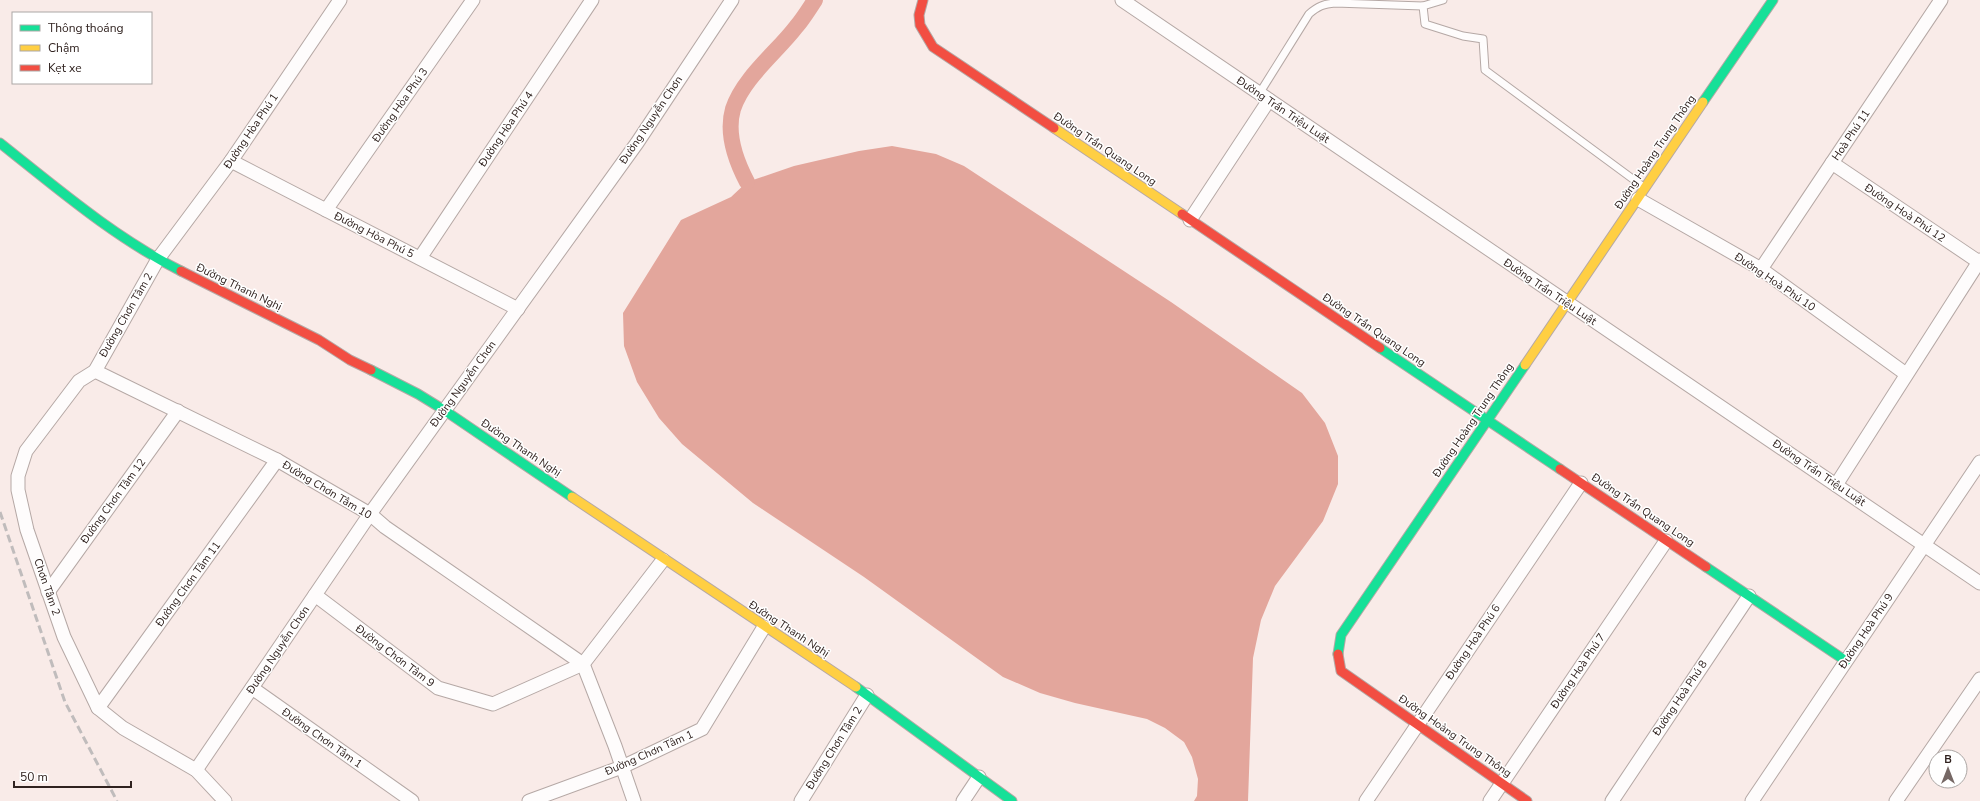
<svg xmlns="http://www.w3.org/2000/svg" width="1980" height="801" viewBox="0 0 1980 801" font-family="'Nunito Sans',sans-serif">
	<rect width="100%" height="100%" fill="#f9ebe8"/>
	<polygon fill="#e3a69c" points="892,146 936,154 964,166 1171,302 1302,393 1325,423 1338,456 1338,484 1323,521 1275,586 1261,620 1253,658 1248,801 1194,801 1197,796 1198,779 1192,757 1184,742 1165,728 1147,719 1075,703 1040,693 1003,677 864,577 753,503 682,444 659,418 637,382 624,346 623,313 681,220 731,197 747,182 794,166 859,151"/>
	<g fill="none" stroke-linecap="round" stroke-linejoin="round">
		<path stroke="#e3a69c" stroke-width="16" d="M747,182C736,161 726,133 733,109C743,78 777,52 796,27C803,19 809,9 815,0"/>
		<defs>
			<g id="lane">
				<polyline points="1423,6 1425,24 1463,36 1483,39 1485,70 1645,188"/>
				<path d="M1259,94L1309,14C1318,6 1324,4 1335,3L1423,6L1443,0"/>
			</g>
			<g id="street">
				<polyline points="1122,0 1980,583"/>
				<polyline points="231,161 518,309"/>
				<polyline points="1832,163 1979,262"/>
				<polyline points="1638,199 1761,269 1906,374"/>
				<polyline points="326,210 473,0"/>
				<polyline points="1190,220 1269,100"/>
				<polyline points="420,258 592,0"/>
				<polyline points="1761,269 1941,0"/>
				<polyline points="95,371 277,460 370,514 385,527 583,664"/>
				<polyline points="1836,485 1980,260"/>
				<polyline points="48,592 178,411"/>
				<polyline points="315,595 438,688 493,704 583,664 663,560"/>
				<polyline points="583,664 615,746 634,801"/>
				<polyline points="252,688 412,801"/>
				<polyline points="98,708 277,460"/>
				<polyline points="196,770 370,514 637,143 732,0"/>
				<polyline points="225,801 196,770 123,728 98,708 64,637 27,530 18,490 18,476 26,451 79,381 95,371 158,259 231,161 340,0"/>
				<polyline points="529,801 622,767 702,729 764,627"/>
				<polyline points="801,801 867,695"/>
				<polyline points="963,801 979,777"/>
				<polyline points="1366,801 1581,483"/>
				<polyline points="1490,801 1666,541"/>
				<polyline points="1612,801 1749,596"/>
				<polyline points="1752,801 1980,462"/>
				<polyline points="1896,801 1980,679"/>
			</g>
			<g id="fast">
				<polyline points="1703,102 1773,0"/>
				<path d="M0,143C58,189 115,238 181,271"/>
				<polyline points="1380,348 1560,469"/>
				<polyline points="371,370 418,394 444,410 572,497"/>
				<polyline points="1706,567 1846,661"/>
				<polyline points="1338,654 1341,635 1525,365"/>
				<polyline points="856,687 1012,801"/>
			</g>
			<g id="slow">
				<polyline points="1054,128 1182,214"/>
				<polyline points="1525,365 1703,102"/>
				<polyline points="572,497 856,687"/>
			</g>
			<g id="jam">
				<polyline points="923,0 919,15 920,25 933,47 1054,128"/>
				<polyline points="1182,214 1380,348"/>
				<polyline points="181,271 319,340 350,360 371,370"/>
				<polyline points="1560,469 1706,567"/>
				<polyline points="1338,654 1341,671 1527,801"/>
			</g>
		</defs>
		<use href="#lane" stroke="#b5a8a5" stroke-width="9"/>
		<use href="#street" stroke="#b5a8a5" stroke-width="15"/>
		<use href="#fast" stroke="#b5a8a5" stroke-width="11"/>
		<use href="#slow" stroke="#b5a8a5" stroke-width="11"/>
		<use href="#jam" stroke="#b5a8a5" stroke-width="11"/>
		<use href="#lane" stroke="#fefcfc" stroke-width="7"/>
		<use href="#street" stroke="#fefcfc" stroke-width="13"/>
		<use href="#fast" stroke="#16e098" stroke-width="9"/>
		<use href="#slow" stroke="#ffcf43" stroke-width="9"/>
		<use href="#jam" stroke="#f24e42" stroke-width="9"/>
		<polyline stroke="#c0bcbc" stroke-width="3" stroke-dasharray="8 4" stroke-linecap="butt" points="0,512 65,702 117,801"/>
	</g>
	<g text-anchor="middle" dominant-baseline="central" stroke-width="3" stroke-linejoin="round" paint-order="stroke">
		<g font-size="11" fill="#30221f" stroke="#fff">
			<text transform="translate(400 105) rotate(-55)">Đường Hòa Phú 3</text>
			<text transform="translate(1283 110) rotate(34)">Đường Trần Triệu Luật</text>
			<text transform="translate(651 120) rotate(-56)">Đường Nguyễn Chơn</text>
			<text transform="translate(506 129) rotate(-56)">Đường Hòa Phú 4</text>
			<text transform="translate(251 131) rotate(-56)">Đường Hòa Phú 1</text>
			<text transform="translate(1851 135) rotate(-56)">Hoà Phú 11</text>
			<text transform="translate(1105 149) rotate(34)">Đường Trần Quang Long</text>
			<text transform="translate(1655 152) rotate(-56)">Đường Hoàng Trung Thông</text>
			<text transform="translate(1905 213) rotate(34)">Đường Hoà Phú 12</text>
			<text transform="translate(374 235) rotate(27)">Đường Hòa Phú 5</text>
			<text transform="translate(1775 282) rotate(34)">Đường Hoà Phú 10</text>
			<text transform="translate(239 287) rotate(26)">Đường Thanh Nghị</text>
			<text transform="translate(1550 292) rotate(34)">Đường Trần Triệu Luật</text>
			<text transform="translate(126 315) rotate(-60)">Đường Chơn Tâm 2</text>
			<text transform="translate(1374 330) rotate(34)">Đường Trần Quang Long</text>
			<text transform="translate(463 384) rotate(-54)">Đường Nguyễn Chơn</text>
			<text transform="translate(1473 420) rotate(-56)">Đường Hoàng Trung Thông</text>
			<text transform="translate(521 448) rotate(34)">Đường Thanh Nghị</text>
			<text transform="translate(1819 473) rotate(34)">Đường Trần Triệu Luật</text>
			<text transform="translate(327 490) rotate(31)">Đường Chơn Tâm 10</text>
			<text transform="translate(113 501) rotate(-54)">Đường Chơn Tâm 12</text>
			<text transform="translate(1643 510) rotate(34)">Đường Trần Quang Long</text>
			<text transform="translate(188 584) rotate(-54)">Đường Chơn Tâm 11</text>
			<text transform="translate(47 587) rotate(71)">Chơn Tâm 2</text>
			<text transform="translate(789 629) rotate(33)">Đường Thanh Nghị</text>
			<text transform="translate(1866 631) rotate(-56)">Đường Hoà Phú 9</text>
			<text transform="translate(1473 642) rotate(-56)">Đường Hoà Phú 6</text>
			<text transform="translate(278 650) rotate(-56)">Đường Nguyễn Chơn</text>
			<text transform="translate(395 656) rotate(37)">Đường Chơn Tâm 9</text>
			<text transform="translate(1578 671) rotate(-56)">Đường Hoà Phú 7</text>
			<text transform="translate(1680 698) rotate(-56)">Đường Hoà Phú 8</text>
			<text transform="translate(1455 736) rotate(35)">Đường Hoàng Trung Thông</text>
			<text transform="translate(322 738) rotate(35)">Đường Chơn Tâm 1</text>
			<text transform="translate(834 748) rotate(-58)">Đường Chơn Tâm 2</text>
			<text transform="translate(649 753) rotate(-24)">Đường Chơn Tâm 1</text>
		</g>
	</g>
	<rect x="12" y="12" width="140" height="72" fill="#ffffff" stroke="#aca7a5"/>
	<rect x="20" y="25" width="20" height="6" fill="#16e098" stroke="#aca7a5"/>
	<text x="48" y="32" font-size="12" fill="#30221f">Thông thoáng</text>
	<rect x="20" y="45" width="20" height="6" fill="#ffcf43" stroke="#aca7a5"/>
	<text x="48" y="52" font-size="12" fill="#30221f">Chậm</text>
	<rect x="20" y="65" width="20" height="6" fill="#f24e42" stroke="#aca7a5"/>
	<text x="48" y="72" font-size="12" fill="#30221f">Kẹt xe</text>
	<g transform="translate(1948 769)"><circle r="19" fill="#ffffff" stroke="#aca7a5"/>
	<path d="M0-3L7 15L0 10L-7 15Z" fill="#766865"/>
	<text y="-6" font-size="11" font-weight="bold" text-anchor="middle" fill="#30221f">B</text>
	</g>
	<path d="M14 781v6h117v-6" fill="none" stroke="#30221f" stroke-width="2"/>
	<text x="20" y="781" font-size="12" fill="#30221f" stroke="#ffffff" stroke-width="3" paint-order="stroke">50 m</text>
</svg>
